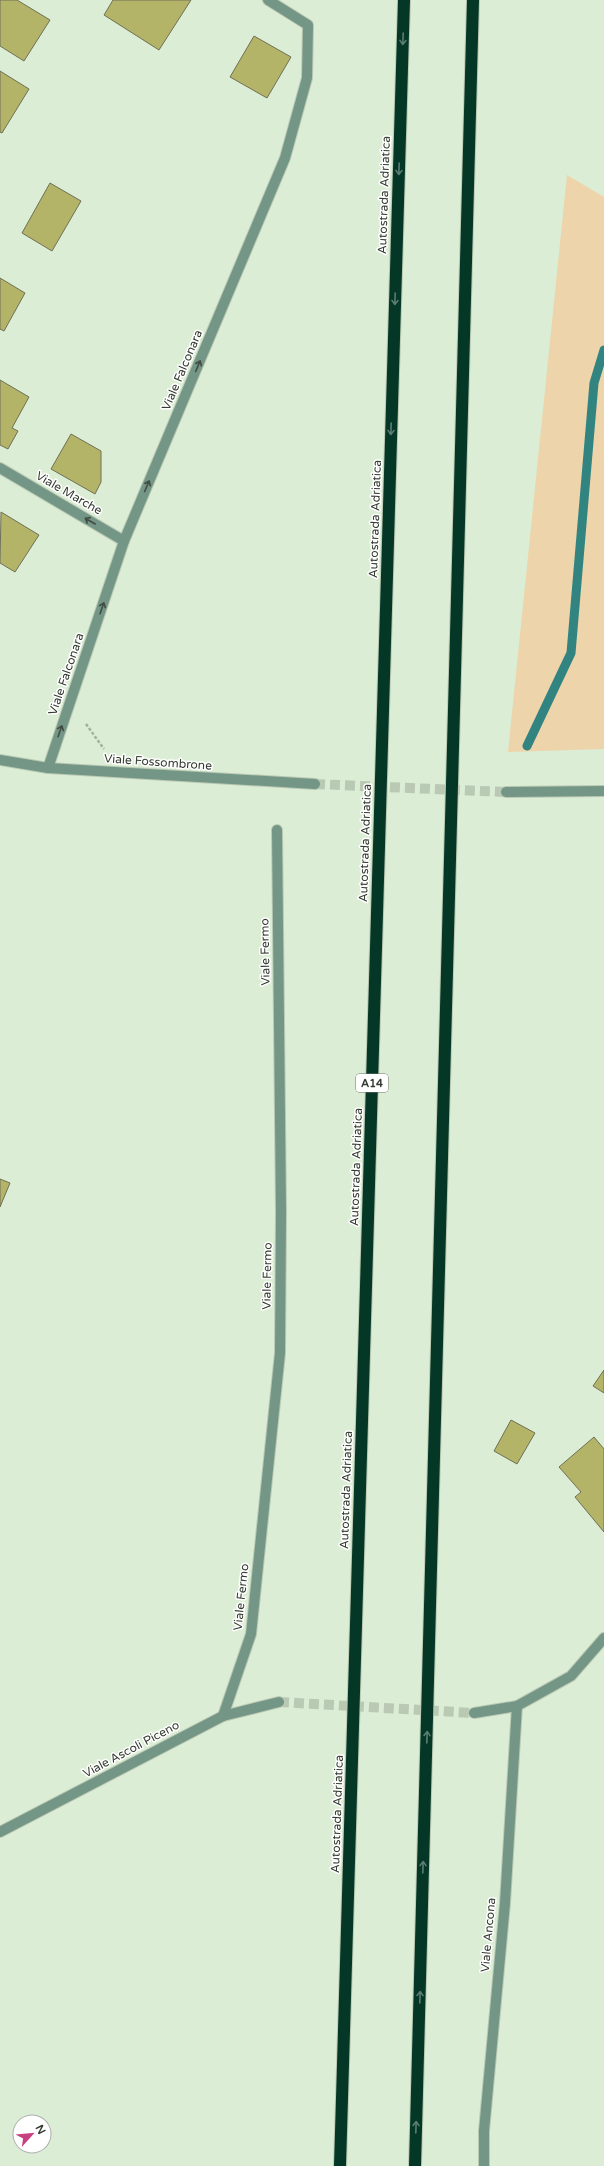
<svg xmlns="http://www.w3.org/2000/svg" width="604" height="2166" viewBox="0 0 604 2166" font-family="'Varela Round',sans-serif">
	<rect width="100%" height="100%" fill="#dbedd4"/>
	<polygon fill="#edd4aa" points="567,175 604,197 604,749 508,752"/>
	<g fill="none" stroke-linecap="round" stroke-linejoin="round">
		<polyline stroke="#328480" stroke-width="9" points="527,746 571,653 594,383 604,350"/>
	</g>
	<g fill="#b4b468" stroke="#6f7056">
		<polygon points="0,0 17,0 50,20 24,61 0,46"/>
		<polygon points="113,0 191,0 159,50 104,15"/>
		<polygon points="254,36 291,57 267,98 230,77"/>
		<polygon points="0,71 29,89 2,133 0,132"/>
		<polygon points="50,183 81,201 52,251 22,233"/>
		<polygon points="0,278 25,293 4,331 0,329"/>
		<polygon points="0,380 29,397 12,428 18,431 8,449 0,445"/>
		<polygon points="71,434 101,451 101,482 95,494 51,469"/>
		<polygon points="1,512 39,535 15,572 0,563"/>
		<polygon points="0,1179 10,1183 0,1207"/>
		<polygon points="604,1370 604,1393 593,1386"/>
		<polygon points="511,1420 535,1433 517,1464 494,1451"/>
		<polygon points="594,1437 604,1449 604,1532 575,1497 581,1492 559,1467"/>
	</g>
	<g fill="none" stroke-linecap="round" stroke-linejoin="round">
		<g stroke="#bac9b3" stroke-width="10" stroke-dasharray="10 5" stroke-linecap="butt">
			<polyline points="315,784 506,792"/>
			<polyline points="279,1702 474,1713"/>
		</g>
		<defs>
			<g id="minor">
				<polyline points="0,468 124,541"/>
				<polyline points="0,760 48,768 315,784"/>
				<polyline points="48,768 124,541 285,158 307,78 308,25 268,0"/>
				<polyline points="506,792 604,791"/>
				<polyline points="474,1713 517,1706 571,1676 604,1638"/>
				<polyline points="223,1716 251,1634 280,1353 281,1212 277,830"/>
				<polyline points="0,1832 223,1716 279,1702"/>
				<polyline points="484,2166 484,2131 505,1903 517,1706"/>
			</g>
			<g id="highway">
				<polyline points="340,2166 404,0"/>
				<polyline points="415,2166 473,0"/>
			</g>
		</defs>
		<use href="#minor" stroke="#bac9b3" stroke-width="12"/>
		<use href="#highway" stroke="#bac9b3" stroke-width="14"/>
		<polyline stroke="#a3b19d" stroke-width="2.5" stroke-dasharray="3 2" stroke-linecap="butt" points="86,724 104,749"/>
		<use href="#minor" stroke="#749687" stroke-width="10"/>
		<use href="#highway" stroke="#043726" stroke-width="12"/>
	</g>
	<defs><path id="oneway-shaft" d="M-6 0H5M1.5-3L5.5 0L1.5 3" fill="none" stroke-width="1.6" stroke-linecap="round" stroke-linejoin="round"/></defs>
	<g stroke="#5c7d72">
		<use href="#oneway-shaft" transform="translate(403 39) rotate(92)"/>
		<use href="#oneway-shaft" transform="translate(399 169) rotate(92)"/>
		<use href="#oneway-shaft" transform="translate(395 299) rotate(92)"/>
		<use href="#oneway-shaft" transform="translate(391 429) rotate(92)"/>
		<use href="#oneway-shaft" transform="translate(427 1737) rotate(-88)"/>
		<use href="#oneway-shaft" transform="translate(423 1867) rotate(-88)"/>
		<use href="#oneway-shaft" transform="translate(420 1997) rotate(-88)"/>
		<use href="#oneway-shaft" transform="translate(416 2127) rotate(-88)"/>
	</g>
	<g stroke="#414d42">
		<use href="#oneway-shaft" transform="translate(198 366) rotate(-67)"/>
		<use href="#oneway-shaft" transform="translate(147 486) rotate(-67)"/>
		<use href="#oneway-shaft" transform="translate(90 521) rotate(-150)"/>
		<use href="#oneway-shaft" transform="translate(102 608) rotate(-71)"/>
		<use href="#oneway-shaft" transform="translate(60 731) rotate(-71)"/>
	</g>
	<g text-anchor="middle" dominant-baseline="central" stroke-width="3" stroke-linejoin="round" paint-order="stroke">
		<rect fill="#fff" stroke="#71766f" stroke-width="1" x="356" y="1074" width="32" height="18" rx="3"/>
		<g font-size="11" font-weight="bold" fill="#343b31">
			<text x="372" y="1083">A14</text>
		</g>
		<g font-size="12" fill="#343b31" stroke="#fff">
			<text transform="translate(384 195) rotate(-88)">Autostrada Adriatica</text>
			<text transform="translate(182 370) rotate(-67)">Viale Falconara</text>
			<text transform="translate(69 493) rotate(30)">Viale Marche</text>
			<text transform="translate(375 519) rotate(-88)">Autostrada Adriatica</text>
			<text transform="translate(66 674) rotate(-71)">Viale Falconara</text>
			<text transform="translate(158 762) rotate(4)">Viale Fossombrone</text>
			<text transform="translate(365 843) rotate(-88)">Autostrada Adriatica</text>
			<text transform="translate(265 952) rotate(-91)">Viale Fermo</text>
			<text transform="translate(356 1167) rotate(-88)">Autostrada Adriatica</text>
			<text transform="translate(267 1276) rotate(-89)">Viale Fermo</text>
			<text transform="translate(346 1490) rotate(-88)">Autostrada Adriatica</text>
			<text transform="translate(241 1597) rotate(-84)">Viale Fermo</text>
			<text transform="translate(131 1749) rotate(-28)">Viale Ascoli Piceno</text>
			<text transform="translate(337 1814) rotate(-88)">Autostrada Adriatica</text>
			<text transform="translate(488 1935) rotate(-85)">Viale Ancona</text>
		</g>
	</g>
	<g transform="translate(32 2134) rotate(63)"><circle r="19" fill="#ffffff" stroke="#aeb1ad"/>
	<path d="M0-3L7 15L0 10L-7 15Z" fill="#c84181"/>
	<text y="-6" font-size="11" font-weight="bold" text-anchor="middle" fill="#343b31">N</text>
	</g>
</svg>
